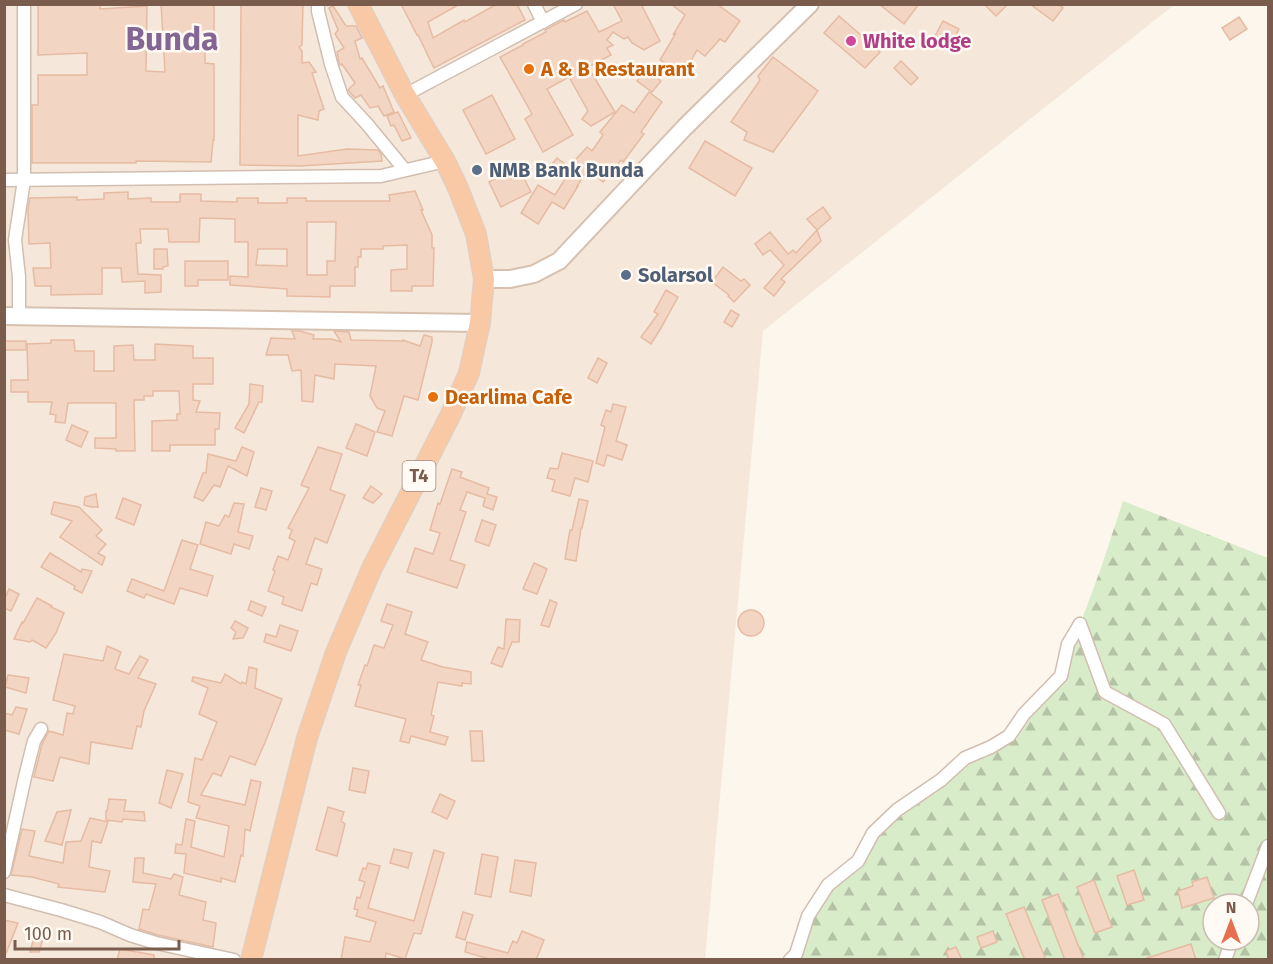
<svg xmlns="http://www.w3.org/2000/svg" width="1273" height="964" viewBox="0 0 1273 964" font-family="'Fira Sans',sans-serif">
	<defs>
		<pattern id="forest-firs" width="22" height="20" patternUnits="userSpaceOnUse" patternTransform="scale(1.5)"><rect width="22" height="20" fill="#d8ecc9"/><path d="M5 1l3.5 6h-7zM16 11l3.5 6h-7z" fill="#b4c2a5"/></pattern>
	</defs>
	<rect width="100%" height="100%" fill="#fdf6ec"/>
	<polygon fill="#f5e8da" points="5,5 1174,5 763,331 705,959 5,960"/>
	<path fill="url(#forest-firs)" fill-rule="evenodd" d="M1123,501L1268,558V959L790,960L808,916L897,810L991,747L1061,676L1101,568ZM1213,904H1249V940H1213Z"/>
	<g fill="#f3d5c3" stroke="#e6bba3" stroke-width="1.5" fill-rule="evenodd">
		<polygon points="38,4 100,4 100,9 147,6 146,71 165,72 161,4 214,4 214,35 205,35 205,63 214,64 214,140 213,140 211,162 136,161 136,163 32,163 32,105 38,105 38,75 87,75 87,53 38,55"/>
		<polygon points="241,4 303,4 302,45 299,47 302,51 302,63 309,62 316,72 312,73 324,109 319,111 318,120 298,115 298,156 347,149 378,150 381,154 382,161 300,166 240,165"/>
		<polygon points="401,4 460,4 428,22 433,38 464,20 465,22 497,4 517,4 525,20 434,68 418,35 417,35"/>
		<polygon points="613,4 641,4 660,41 644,50 632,43 628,37 624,39 613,32 607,40 613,45 607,48 611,55 588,67 615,112 591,126 582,119 588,111 569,77 547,89 573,135 543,152 525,119 532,114 500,57 523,45 523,44 546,32 545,30 564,20 565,22 587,11 599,32 622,21"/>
		<polygon points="671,4 717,4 740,21 725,42 720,39 705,56 697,50 684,74 660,60 676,33 673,35 685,15"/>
		<polygon points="879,4 919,4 904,24"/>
		<polygon points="984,4 1008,4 996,16"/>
		<polygon points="1030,4 1058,4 1063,8 1053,21"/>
		<polygon points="333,6 346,26 356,26 362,38 355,41 360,59 362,58 380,88 383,86 394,112 384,116 378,106 370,108 361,95 355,98 348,90 355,83 342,64 340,65 339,62 337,52 344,48 335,34 338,30 329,8"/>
		<polygon points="839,16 880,52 865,68 824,33"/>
		<polygon points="1239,17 1247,29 1230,40 1222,28"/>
		<polygon points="943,21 959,29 951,45 935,36"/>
		<polygon points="773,57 818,91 773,152 744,140 747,132 731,122 760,80 758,76"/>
		<polygon points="901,61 918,78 911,85 894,68"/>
		<polygon points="646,69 661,81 652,92 637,81"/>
		<polygon points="649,92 662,102 641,132 644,134 623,162 621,160 603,182 588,169 577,186 578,186 564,209 552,202 538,224 521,213 538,185 555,195 567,176 552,164 557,158 569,167 587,147 592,151 603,135 600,132 622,105 634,113"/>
		<polygon points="492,95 515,139 486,154 463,110"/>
		<polygon points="398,112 411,138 402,141 394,125 391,126 387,116"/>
		<polygon points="705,141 752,168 735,196 689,168"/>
		<polygon points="518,167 531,192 501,207 489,182"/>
		<path d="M415,191L423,210H421L432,235V248H434L433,286H412V291H391V270L407,269V245L383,246V249H361V257H358V267H355V286H330V297L287,296V289L230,285V276L248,277V242H235V219L200,218L199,242H169L168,229H140L141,243H136L138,274L161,275V292L145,293V281L122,282L121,268H102V294L51,295V286H35L33,268H51L50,243L29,244L28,210L30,198L77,197V200L104,199V193L128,192V199L151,198V202H180V194H201V201L237,202V198H258V203H287V198H306V201H390L389,195ZM307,222H336L335,261H327V275H307ZM258,249H287V266L256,265Z"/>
		<polygon points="823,207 831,218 817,230 807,219"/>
		<polygon points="817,230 821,241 781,279 785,282 774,296 764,288 784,265 770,250 763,255 755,244 770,232 788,254 793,250 796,253"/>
		<polygon points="154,249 167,249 168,266 163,267 163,269 154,269"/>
		<polygon points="185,261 228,261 228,280 198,280 198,286 185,286"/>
		<polygon points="723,267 741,281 744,279 750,285 734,302 728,296 729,295 712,282"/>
		<polygon points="666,290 678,297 661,328 651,344 641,337 658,314 654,312"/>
		<polygon points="731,310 739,315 732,327 724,322"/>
		<polygon points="292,331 300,331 314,335 313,339 332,339 341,342 334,331 349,332 351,340 403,341 403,340 420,346 424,335 432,337 432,342 418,400 404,396 392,436 377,432 385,411 377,408 370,396 376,366 335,364 334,379 315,375 313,402 302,401 301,370 292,371 288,355 266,355 271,338 295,339"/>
		<polygon points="51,340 74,340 75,351 94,351 94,371 114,371 114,346 133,345 134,360 155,360 155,344 193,346 193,358 213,358 213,384 193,384 193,400 200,401 196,412 220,413 219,429 215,429 215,445 170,445 170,451 152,451 152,421 177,420 177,414 180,414 179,391 153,391 153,396 144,396 144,400 134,400 135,451 116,451 116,449 95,448 95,438 116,438 116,403 68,403 65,423 55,422 56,415 50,414 52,402 28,402 28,392 11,392 11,380 28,380 27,344 51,343"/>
		<rect x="4" y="341" width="22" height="9"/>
		<polygon points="598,358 607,363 597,383 588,378"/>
		<polygon points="250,384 263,386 262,402 259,402 244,433 235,428 249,404"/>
		<polygon points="613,404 626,407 616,441 627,445 622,460 607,455 604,466 596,463 605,427 601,425 606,410 611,412"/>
		<polygon points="356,424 375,432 367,456 346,448"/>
		<polygon points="72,425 88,432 81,447 66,440"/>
		<polygon points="242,447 254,452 247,476 228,466 220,487 214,485 203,501 194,497 203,473 206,473 208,454 236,461"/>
		<polygon points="318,447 342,454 330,490 345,495 327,543 315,538 306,564 322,569 317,585 311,583 302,611 282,604 284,597 268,591 275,571 273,570 278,556 288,560 295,541 289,538 292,530 288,528 309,488 301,485"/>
		<polygon points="562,453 593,461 588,482 575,478 570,496 552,491 555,480 547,478 550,468 558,469"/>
		<polygon points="452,469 462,472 460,477 489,488 487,494 497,497 493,510 483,506 485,498 467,492 460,510 466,512 450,560 465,565 457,588 407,572 415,548 433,554 440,533 430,530 438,503 440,504"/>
		<polygon points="371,486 382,494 373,503 363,498"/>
		<polygon points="261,488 272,491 266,510 255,507"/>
		<polygon points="96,494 98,507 91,507 84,505 85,497"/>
		<polygon points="123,498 141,505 134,525 116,518"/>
		<polygon points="579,499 588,501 582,528 581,528 576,561 565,559 570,530 572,530"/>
		<polygon points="54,502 79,507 102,530 96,536 106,544 98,553 105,557 102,565 60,537 72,521 51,514"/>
		<polygon points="234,503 244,504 238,532 253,536 249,549 234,544 231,554 200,544 206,522 219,526 225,515 229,517"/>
		<polygon points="482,520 496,525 489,546 475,541"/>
		<polygon points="182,540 198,545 190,569 213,576 207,596 180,588 174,604 146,594 144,598 127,591 132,579 164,591"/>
		<polygon points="50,553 81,572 82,569 92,571 82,593 74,589 75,586 41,567"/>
		<polygon points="534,563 547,569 537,594 523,589"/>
		<polygon points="9,589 19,594 11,611 4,608 4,600"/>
		<polygon points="37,598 52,606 51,607 64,613 56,633 46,648 32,640 30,642 14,639 22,622 23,623"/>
		<polygon points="550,600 557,603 549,627 541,625"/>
		<polygon points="251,601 266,607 262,616 248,610"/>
		<polygon points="387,604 412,612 405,634 428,642 421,660 443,667 471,672 471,684 462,683 462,686 438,682 431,715 434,716 430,732 448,737 445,745 411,736 409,743 400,741 406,719 355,706 361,685 358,685 365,665 367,666 374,645 384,648 393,625 381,621"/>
		<circle cx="751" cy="623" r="13"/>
		<polygon points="506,619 520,620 519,642 512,642 502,667 491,663 498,647 504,649"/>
		<polygon points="235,621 248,628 243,638 233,639 236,632 231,628"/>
		<polygon points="280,625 298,631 291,651 264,642 266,634 276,637"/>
		<polygon points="107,646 121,652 115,669 129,674 140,656 148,660 138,678 156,684 144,711 141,727 137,726 132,749 91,742 89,764 60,757 53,781 34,777 42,744 49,731 63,735 67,713 73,714 75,706 53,700 64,654 103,661"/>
		<polygon points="249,667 257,669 255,688 282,699 266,740 255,765 230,756 221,776 213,773 201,795 245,805 251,780 261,782 250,831 245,829 243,856 241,855 235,882 221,878 221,882 184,873 186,854 175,853 176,844 182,845 186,819 195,821 191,847 224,857 229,826 196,818 200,806 188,802 195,758 202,760 217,722 199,714 208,688 192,681 193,677 221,683 225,674 241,684 242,682 246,684"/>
		<polygon points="8,675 29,678 26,693 5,687"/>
		<polygon points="16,707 27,709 19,734 4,730 4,713 12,715"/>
		<polygon points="470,731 482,731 484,761 472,761"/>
		<polygon points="353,768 369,771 365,793 349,790"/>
		<polygon points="167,770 183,774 171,808 159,803"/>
		<polygon points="440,794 455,801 447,819 432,812"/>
		<polygon points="109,799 126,800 124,811 144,812 145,821 123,819 122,822 106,820 106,811 107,811"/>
		<polygon points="328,807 344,812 341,821 345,824 337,856 316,850"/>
		<polygon points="71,810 62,845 45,841 57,812"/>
		<polygon points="90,818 108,822 101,843 92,841 89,867 110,871 105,892 58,887 59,884 32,877 11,875 22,829 35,831 29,856 63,863 66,842 81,841"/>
		<polygon points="394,849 412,853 408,868 390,863"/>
		<polygon points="434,850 444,853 421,934 414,933 405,959 386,953 385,960 341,960 345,937 370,942 376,922 356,916 358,910 354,909 357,897 360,898 365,882 359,880 363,868 366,869 368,863 380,866 368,908 414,921"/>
		<polygon points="482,854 498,857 491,897 475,894"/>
		<polygon points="135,858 144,858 143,873 171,879 174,874 183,877 179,895 206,902 203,920 216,923 213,947 158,935 139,929 143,909 149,910 156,884 133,882"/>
		<polygon points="515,860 536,863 531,896 510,892"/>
		<polygon points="1134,870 1144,900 1127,905 1117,876"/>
		<polygon points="1207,877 1214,898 1182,908 1178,891 1193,886 1192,882"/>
		<polygon points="1094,880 1112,927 1095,933 1077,887"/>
		<polygon points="1058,894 1084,960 1065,960 1042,900"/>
		<polygon points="1024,907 1046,960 1025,960 1006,914"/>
		<polygon points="463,912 473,915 465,940 456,937"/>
		<polygon points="4,920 18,923 5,956 4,956"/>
		<polygon points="36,930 45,932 39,952 30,952"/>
		<polygon points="522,931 544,940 536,960 493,960 465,952 467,942 508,953 513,941 517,943"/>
		<polygon points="993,931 997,942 981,948 977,937"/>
		<polygon points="1191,944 1196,960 1148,960 1147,958"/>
		<polygon points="956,947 962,960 949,960 946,951"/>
		<polygon points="120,949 154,955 154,960 117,960"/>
	</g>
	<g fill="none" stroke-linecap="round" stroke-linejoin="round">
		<defs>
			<g id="minor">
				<polyline points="318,4 318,11 331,64 342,97 367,124 404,169"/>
				<polyline points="534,4 543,22"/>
				<polyline points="405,95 576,4"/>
				<polyline points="4,180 381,176 445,161"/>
				<polyline points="19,316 19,277 15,240 24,180 24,4"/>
				<polyline points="1080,624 1105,692 1164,724 1219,813"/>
				<polyline points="4,872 25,777 34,741 41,729"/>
				<polyline points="4,895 61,910 100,922 130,935 156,943 234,960"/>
				<polyline points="1246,904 1268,846"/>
				<polyline points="790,960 796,954 808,916 828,885 858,861 873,833 897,810 941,780 965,758 991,747 1009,736 1024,714 1061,676 1068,644 1080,624"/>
				<polyline points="1225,960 1232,940"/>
			</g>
			<g id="secondary">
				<polyline points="484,279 510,279 534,274 559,261 685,127 810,4"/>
				<polyline points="4,316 480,323"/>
			</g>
			<polyline id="trunk" points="251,960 307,738 336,652 372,568 450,416 469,373 480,323 484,279 476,234 458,188 445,161 405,95 358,4"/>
		</defs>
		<use href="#minor" stroke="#d1beb0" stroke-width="15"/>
		<use href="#secondary" stroke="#d6c0b0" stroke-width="20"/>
		<use href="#trunk" stroke="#dad1cd" stroke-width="22"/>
		<use href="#minor" stroke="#fff" stroke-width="12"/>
		<use href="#secondary" stroke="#fff" stroke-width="16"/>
		<use href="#trunk" stroke="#f9c8a4" stroke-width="20"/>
	</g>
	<circle fill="#d1479c" stroke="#fffaf3" stroke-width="2" cx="851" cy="41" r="6"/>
	<g fill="#e8710a" stroke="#fffaf3" stroke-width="2">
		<circle cx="529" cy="69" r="6"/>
		<circle cx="433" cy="397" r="6"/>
	</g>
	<g fill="#5c6f8a" stroke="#fffaf3" stroke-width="2">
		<circle cx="477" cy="170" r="6"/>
		<circle cx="626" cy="275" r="6"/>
	</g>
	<g text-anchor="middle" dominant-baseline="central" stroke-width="5" stroke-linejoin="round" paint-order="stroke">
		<rect fill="#fffaf3" stroke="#a28b7f" stroke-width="1.5" x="402.5" y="461" width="33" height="30" rx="4.5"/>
		<g font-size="18" font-weight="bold" fill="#7a5c4d">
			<text x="419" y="476">T4</text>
		</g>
		<g font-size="20" font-weight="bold" fill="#b23c85" stroke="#fffaf3" text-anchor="start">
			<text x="863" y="41">White lodge</text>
		</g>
		<g font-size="20" font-weight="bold" fill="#c56008" stroke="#fffaf3" text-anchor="start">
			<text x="541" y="69">A &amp; B Restaurant</text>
			<text x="445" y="397">Dearlima Cafe</text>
		</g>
		<g font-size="20" font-weight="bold" fill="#4e5e75" stroke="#fffaf3" text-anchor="start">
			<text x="489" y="170">NMB Bank Bunda</text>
			<text x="638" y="275">Solarsol</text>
		</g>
		<g font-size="32" font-weight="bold" fill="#846695" stroke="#fffaf3">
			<text x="172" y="39">Bunda</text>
		</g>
	</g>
	<rect width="1273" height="964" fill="none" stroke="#7a5c4d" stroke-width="12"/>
	<g transform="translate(1231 922)"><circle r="28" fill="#fffaf3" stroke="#cabbb1" stroke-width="1.5"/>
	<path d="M0-4.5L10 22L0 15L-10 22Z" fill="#e76f51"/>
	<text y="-9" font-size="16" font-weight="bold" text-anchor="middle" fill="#7a5c4d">N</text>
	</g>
	<path d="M15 940v9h164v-9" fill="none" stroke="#7a5c4d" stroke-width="3"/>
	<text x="24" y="940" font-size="18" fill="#7a5c4d" stroke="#fffaf3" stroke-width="4.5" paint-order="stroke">100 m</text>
</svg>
